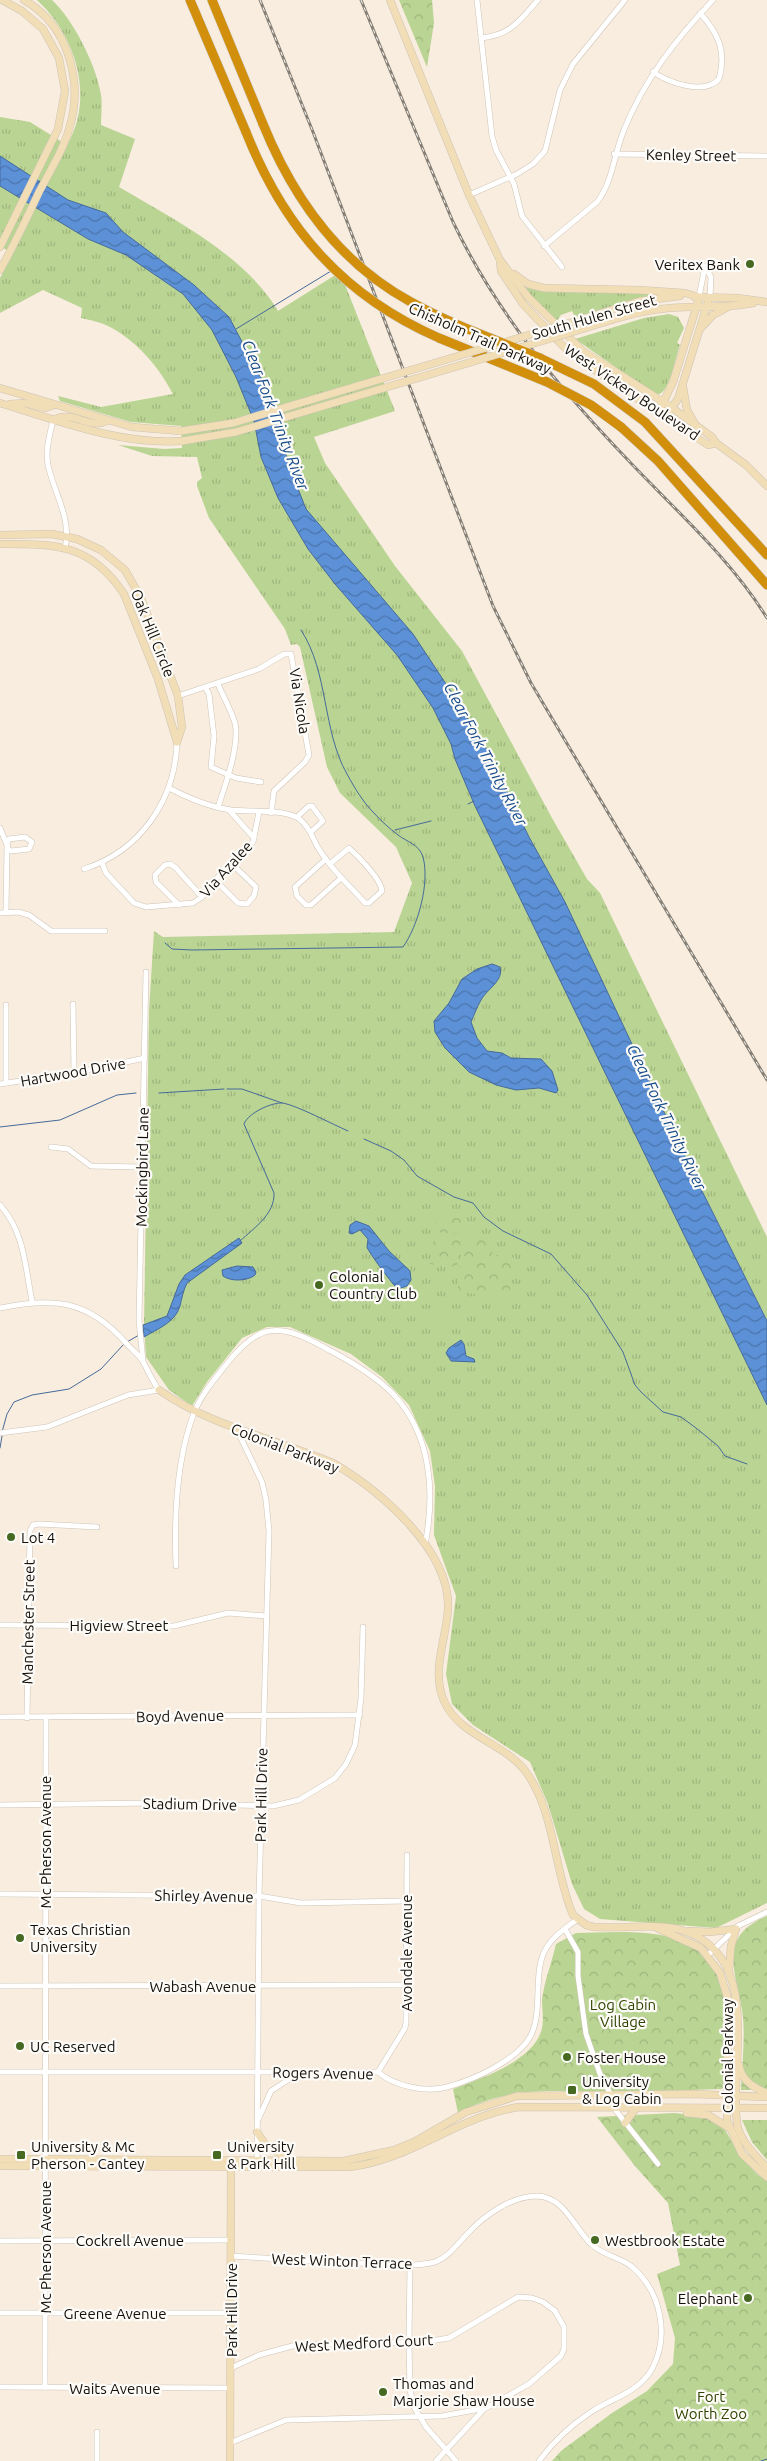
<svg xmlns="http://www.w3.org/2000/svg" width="767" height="2461" viewBox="0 0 767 2461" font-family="Ubuntu,sans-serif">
	<defs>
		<pattern id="grass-tufts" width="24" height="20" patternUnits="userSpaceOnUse" patternTransform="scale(1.25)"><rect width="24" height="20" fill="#bad493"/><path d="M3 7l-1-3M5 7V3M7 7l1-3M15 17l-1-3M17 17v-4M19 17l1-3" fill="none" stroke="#9fb57d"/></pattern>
		<pattern id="park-crowns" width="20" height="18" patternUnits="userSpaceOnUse" patternTransform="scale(1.25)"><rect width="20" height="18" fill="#bad493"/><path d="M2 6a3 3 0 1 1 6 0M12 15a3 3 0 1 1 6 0" fill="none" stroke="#9fb57d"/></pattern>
		<pattern id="water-waves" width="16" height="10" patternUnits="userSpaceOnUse" patternTransform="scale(1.25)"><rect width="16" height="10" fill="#5c91d7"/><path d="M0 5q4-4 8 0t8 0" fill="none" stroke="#4b75ad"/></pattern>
	</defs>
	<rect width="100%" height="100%" fill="#f8eddf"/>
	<g fill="url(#grass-tufts)">
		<path d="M37,0H52C72,18 95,63 100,90C103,102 101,113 101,125L135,139L119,187C173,219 245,255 278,311L340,272L395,411L314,437L325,463L395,566L462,651L552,818L587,879L600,893L767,1237V1903L716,1928L600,1919L584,1909L572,1884L548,1804L530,1762L473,1725L452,1704L446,1674L456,1596L434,1535L435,1486L430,1451L409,1405L382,1377L351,1354L290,1327H267L242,1338L207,1382L192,1406L169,1390L146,1357L144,1326L149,1010L154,931L163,937L394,932L412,883L396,847L340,793L327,767L300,647L297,644L291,645L285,629L209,518L197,486V482L202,478L197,457L152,456L118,445L164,449L182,448L181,426L131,422L60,401L58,396L101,407L173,394C159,367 136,340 108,326C100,322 89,320 81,318L82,308L43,290L0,313V278L13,254L0,246V117L30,122L67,145C95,97 76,36 37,0Z"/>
		<polygon points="522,285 545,292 655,293 655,295 575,317 572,311 561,315 556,322"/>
		<path d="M669,314L678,317L684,328L677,343L680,345C675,357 670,395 656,395L575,339L644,318Z"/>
	</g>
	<g fill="url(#park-crowns)">
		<polygon points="399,0 432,0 434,23 427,67"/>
		<polygon points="436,1215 465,1219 463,1234 434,1232"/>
		<polygon points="434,1236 461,1239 457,1267 430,1264"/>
		<polygon points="465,1236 493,1240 492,1254 515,1258 509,1298 457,1292"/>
		<path d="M767,1916V2090H741C742,2066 745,2040 743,2017C738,1974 714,1938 767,1916Z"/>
		<path d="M576,1933C632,1932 708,1922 724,1992C730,2017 725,2060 725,2087L721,2089C686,2090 650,2093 614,2092C555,2092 513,2084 458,2113L453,2089C481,2078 535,2061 542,2028C544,2019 542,2009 542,2000C544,1982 552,1962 556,1944Z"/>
		<polygon points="674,2113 703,2116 724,2128 740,2156 757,2174 767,2181 767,2461 552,2461 561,2451 612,2413 647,2391 673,2364 675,2338 657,2274 680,2265 668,2203 635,2166 597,2117"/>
		<polygon points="742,2120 767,2120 767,2160 752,2142"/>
	</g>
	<path fill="#bad493" d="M432,1308L453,1309L456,1314C453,1324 442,1330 432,1324L430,1310Z"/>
	<g fill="url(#water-waves)" stroke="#466a9a">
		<polygon points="0,156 68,200 106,213 123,232 194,285 229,317 271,397 289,466 306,509 413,634 452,693 486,748 529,837 565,902 690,1167 767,1321 767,1405 475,806 455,759 451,744 433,708 397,655 335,584 308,549 278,498 261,457 254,421 236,377 212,330 183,294 126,255 88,239 0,186"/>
		<path d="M492,964L500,967C504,981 487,989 481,1000C477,1007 474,1015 471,1022L477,1038L487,1051L502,1053L511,1058L541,1059L552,1071L558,1090L556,1093L539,1088L516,1090L496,1085L469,1072L445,1048L435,1032L434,1021L449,1003L462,979L477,969Z"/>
		<path d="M356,1221L369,1226L389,1251L410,1271L411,1280L407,1286L398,1289C395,1288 367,1250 367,1247C367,1244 368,1242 368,1239L360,1230L352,1234L349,1233L350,1225Z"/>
		<path d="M239,1238L242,1243L187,1283C183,1291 182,1298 180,1306C175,1323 157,1329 144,1337L143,1325L167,1316L179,1284L185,1275Z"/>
		<path d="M237,1266L253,1267L256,1272L255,1275C248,1281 231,1282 223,1276L222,1270Z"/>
		<polygon points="461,1340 464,1344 466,1356 474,1359 475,1362 451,1361 446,1353 449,1348"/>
	</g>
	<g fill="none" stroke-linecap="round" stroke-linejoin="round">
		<g stroke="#466a9a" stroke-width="1">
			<polyline points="236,329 331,271"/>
			<polyline points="468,804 474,801"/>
			<polyline points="395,830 431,821"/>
			<path d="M165,943L172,949L192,950L403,947C418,926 430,883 423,857C419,844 407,842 398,835C390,829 380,820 373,812C363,802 354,787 347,774C322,730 329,673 301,630"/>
			<polyline points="227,1089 242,1089 282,1103"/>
			<polyline points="159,1093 224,1089"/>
			<polyline points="0,1127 60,1120 117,1095 136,1093"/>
			<polyline points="364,1139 391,1151 404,1160 417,1176 454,1197 473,1203 484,1217 503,1231 551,1254 587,1295 623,1352 635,1385 641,1392 663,1412 681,1417 696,1428 718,1446 725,1456 747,1464"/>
			<path d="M240,1241C254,1228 275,1214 274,1193L244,1124C248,1113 272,1102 283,1103C298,1106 332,1124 348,1131"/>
			<polyline points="127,1342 139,1335"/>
			<polyline points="2,1432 7,1414 14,1402 32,1395 69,1389 101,1369 124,1344"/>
			<polyline points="0,1448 2,1436"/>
			<polyline points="761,2461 767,2459"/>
		</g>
		<defs>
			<g id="street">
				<polyline points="477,0 492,136 496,150 514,184 522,216 562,267"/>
				<path d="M481,38C511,35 519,21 538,0"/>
				<path d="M653,72C668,82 704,96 719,79C727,51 718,33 700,13"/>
				<polyline points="614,154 767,156"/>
				<polyline points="469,195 517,174 533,164 545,151 560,90 573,64 625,0"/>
				<path d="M544,246L597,202C613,182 614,153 624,130C644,80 676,39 713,0"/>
				<polyline points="705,266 711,277 710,297"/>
				<polyline points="699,297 705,266"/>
				<path d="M53,420C50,434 45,450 48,465C54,493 72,519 65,548"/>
				<path d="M218,684C223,696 231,710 235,723C240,745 225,786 218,807"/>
				<polyline points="205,687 209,694 214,736 211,767 236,778 261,782"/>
				<polyline points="178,696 259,669 284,654 291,654 309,755 305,762 274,791 271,813"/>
				<path d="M169,788C188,798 210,807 231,810C249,812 279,809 296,817C305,821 312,835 316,844C328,866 348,884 365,903H369L382,891C381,879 358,856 349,848L330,864"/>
				<polyline points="229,810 254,838"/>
				<polyline points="297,817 309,806 312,806 323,821 311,832"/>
				<polyline points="0,828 7,845 6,912"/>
				<polygon points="25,837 32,842 29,849 11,851 8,849 7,842 9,839"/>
				<polyline points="326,859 295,887 297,896 306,905 311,905 341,878"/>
				<polyline points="102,863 106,873 134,903 146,907 193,903 202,897 215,880 253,842 259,812"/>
				<path d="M84,869C140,851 175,801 177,742"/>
				<polyline points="215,880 238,903 247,904 254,896 256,887 232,864"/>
				<polyline points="179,905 156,882 155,875 165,865 170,864 175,867 202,897"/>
				<polyline points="0,913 18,912 29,915 51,931 105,931"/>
				<polyline points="73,1004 74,1073"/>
				<polyline points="6,1083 6,1005"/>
				<polyline points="0,1084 74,1073 145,1058"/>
				<polyline points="51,1147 68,1149 91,1166 142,1167"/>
				<path d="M0,1205C25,1233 25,1267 32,1301"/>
				<path d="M0,1308C54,1297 88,1300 126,1343C131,1349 138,1354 142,1360C148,1370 152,1381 159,1390L128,1395L47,1427L0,1433"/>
				<polyline points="143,1361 139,1320 146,972"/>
				<polyline points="237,1430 262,1482 266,1500 269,1531 259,1896 257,2163"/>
				<path d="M176,1566C174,1516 176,1460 194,1413C201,1395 214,1380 225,1366C235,1353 249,1337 265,1332C287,1326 311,1340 329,1350C352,1362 376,1376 394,1395C432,1436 435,1494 425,1545"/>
				<polyline points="0,1625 174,1626 228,1613 266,1616"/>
				<polyline points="0,1717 360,1715"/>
				<polyline points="27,1718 30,1531 33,1525 39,1524 97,1527"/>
				<polyline points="0,1805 152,1803 273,1806 299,1800 335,1778 346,1764 355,1745 361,1698 363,1627"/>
				<polyline points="0,1894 259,1896 301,1903 406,1901"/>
				<polyline points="565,1929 578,1952 578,1976 586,2034 600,2074 611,2095"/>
				<polyline points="708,1955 738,1926 767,1912"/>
				<polyline points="0,1986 406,1985"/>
				<path d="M0,2072H378C394,2086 426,2093 447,2087C473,2080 516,2061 530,2037C545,2010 530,1968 549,1944C556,1934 568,1926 578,1919"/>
				<polyline points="378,2072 405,2028 406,2022 407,1855"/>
				<polyline points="613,2107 658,2164"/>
				<polyline points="258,2120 271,2091 300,2072"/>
				<polyline points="0,2241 231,2240"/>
				<path d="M231,2256C274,2259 317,2261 359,2263C383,2264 411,2268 435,2262C449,2257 458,2243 469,2232C485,2215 512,2196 537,2196C565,2197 574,2228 591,2244C602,2255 619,2257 631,2266C661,2291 670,2335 652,2369C638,2393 612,2398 591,2412C571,2425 553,2442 539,2461"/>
				<polyline points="410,2264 409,2343 410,2390 414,2407 426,2427 456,2461"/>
				<polyline points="0,2313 231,2313"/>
				<polyline points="0,2387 231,2388"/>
				<polyline points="45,2387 46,1717"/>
				<polyline points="230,2443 286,2420 442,2416 486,2408 529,2384 561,2356 564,2349 564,2327 555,2311 543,2302 532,2298 518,2297 449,2338 424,2342 296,2345 259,2355 231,2368"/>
				<polyline points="97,2461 97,2432"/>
				<polyline points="436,2461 485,2408"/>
			</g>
			<g id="secondary">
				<polyline points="390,0 469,195 500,260 528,297 583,351 671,407 712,437 716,443 746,465 767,486"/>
				<polyline points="0,247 58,129 65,91 59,58 43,29 22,11 2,0"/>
				<polyline points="500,261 501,271 523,304 566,349 613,383 708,445 716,443"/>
				<path d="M0,270C14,245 27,218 39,192C50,171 64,149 70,126C83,80 68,25 24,0"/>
				<polyline points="514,274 528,284 544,288 639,290 685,293 699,297"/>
				<polyline points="695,297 737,298 767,302"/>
				<polyline points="576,321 640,301 680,296"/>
				<polyline points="701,328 713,315 728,307"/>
				<path d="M579,330C605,322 633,312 661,309C691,305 724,309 753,303"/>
				<polyline points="683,387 687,410 694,422"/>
				<polyline points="0,388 132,427 181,431"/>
				<path d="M0,403C59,421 120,445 182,441"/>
				<polyline points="10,404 26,403 45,408 54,405"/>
				<polyline points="662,405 673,382 698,302"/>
				<polyline points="669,411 678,399 708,302"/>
				<path d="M53,420C72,409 89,430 107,421"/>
				<polyline points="0,535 52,534 77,539 101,550 125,570 141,598 178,696 182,727 177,742"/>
				<path d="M0,544C55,544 90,543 124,594L158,679L177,742"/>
				<path d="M159,1390C212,1427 274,1438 333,1463C379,1490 451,1550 448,1609C446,1640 431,1671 444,1701C459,1736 505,1743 526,1772C555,1811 554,1872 573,1915L586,1925L594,1927C618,1929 659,1923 681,1930C752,1951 737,2033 736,2090C736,2103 735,2116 738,2128C743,2144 756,2156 767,2168"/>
				<polyline points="657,1928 701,1948 720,1973 728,1999 727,2121 742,2154 767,2177"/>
				<polyline points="689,1931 710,1932 736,1929 731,1946 729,1970"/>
				<path d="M739,2065C741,2080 753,2088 767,2093"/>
				<polyline points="687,2113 708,2115 731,2129"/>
				<polyline points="625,2123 637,2107"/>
				<polyline points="257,2132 267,2147 289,2158"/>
				<polyline points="0,2159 344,2161 394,2150 414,2142 466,2112 517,2096 693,2094 767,2097"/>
				<path d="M0,2166L350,2167C411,2160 458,2116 519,2107L767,2108"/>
				<polyline points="230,2461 231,2161"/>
			</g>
			<g id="highway">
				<polyline points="190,0 246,132"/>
				<polyline points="212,0 263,124"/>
				<polyline points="439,338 547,382"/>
				<polyline points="540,358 594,384 645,422 767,555"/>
				<polyline points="621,427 658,461 767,585"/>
			</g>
		</defs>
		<use href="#street" stroke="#cec4b6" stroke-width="6"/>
		<use href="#secondary" stroke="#cec4b6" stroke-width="8"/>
		<use href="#highway" stroke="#d0cfce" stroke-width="10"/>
		<use href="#street" stroke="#fff" stroke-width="5"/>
		<use href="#secondary" stroke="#f1ddb6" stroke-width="7"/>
		<use href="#highway" stroke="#d18f0b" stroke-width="9"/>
		<defs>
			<g id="rail">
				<polyline points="260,0 313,132 493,606 531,683 767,1080"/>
				<path d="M361,0L453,222C496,312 559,388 627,459C675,510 730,558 767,618"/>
			</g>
		</defs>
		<use href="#rail" stroke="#867f75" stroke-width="3"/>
		<use href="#rail" stroke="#fdfbf8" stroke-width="1" stroke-dasharray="4" stroke-linecap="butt"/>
		<defs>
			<g id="secondary-bridge">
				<polyline points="181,431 233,423 576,321"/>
				<polyline points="182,441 236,432 579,330"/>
			</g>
			<g id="highway-bridge">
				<path d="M263,124C293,198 339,263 411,302C452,325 497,340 540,358"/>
				<path d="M246,132C284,228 343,296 439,338"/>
				<polyline points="547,382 591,405 621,427"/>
			</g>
		</defs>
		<use href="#secondary-bridge" stroke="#cec4b6" stroke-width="8" stroke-linecap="butt"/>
		<use href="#highway-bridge" stroke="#d0cfce" stroke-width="10" stroke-linecap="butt"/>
		<use href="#secondary-bridge" stroke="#f1ddb6" stroke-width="7"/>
		<use href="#highway-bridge" stroke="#d18f0b" stroke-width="9"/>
	</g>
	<g fill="#466922" stroke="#fdfbf8" stroke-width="2">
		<circle cx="750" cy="264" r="5"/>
		<circle cx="319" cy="1285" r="5"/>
		<circle cx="11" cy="1537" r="5"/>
		<circle cx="20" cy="1938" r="5"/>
		<circle cx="20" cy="2046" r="5"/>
		<circle cx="567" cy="2057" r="5"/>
		<rect x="567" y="2085" width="10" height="10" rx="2.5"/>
		<rect x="16" y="2150" width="10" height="10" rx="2.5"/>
		<rect x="212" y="2150" width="10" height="10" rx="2.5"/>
		<circle cx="595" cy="2240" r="5"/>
		<circle cx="748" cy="2298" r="5"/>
		<circle cx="383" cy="2392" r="5"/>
	</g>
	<g text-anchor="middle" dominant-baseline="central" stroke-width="4.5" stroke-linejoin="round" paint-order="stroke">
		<g font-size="15" fill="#130f0a" stroke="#fdfbf8">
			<text transform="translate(691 155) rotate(1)">Kenley Street</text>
			<text transform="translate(594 317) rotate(-16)">South Hulen Street</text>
			<text transform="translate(480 338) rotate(24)">Chisholm Trail Parkway</text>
			<text transform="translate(632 392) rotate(34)">West Vickery Boulevard</text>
			<text transform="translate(153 633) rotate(68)">Oak Hill Circle</text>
			<text transform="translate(300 701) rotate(81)">Via Nicola</text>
			<text transform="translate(226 869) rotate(-48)">Via Azalee</text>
			<text transform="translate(73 1072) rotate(-10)">Hartwood Drive</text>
			<text transform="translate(142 1167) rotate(-89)">Mockingbird Lane</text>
			<text transform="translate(285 1448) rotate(21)">Colonial Parkway</text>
			<text transform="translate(28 1622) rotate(-89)">Manchester Street</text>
			<text x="119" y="1625">Higview Street</text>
			<text transform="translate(180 1716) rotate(-1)">Boyd Avenue</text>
			<text transform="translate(261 1795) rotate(-89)">Park Hill Drive</text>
			<text transform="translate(190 1804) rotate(1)">Stadium Drive</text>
			<text transform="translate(45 1842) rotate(-90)">Mc Pherson Avenue</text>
			<text transform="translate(204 1896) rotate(1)">Shirley Avenue</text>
			<text transform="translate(406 1953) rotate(-90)">Avondale Avenue</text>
			<text x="203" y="1986">Wabash Avenue</text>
			<text transform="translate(727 2056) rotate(-90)">Colonial Parkway</text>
			<text transform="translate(323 2073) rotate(1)">Rogers Avenue</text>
			<text x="130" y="2240">Cockrell Avenue</text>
			<text transform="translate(45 2247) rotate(-90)">Mc Pherson Avenue</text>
			<text transform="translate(342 2261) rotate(2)">West Winton Terrace</text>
			<text transform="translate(231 2310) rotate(-90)">Park Hill Drive</text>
			<text x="115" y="2313">Greene Avenue</text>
			<text transform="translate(364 2343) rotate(-3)">West Medford Court</text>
			<text x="115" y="2388">Waits Avenue</text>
		</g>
		<g font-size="15" fill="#130f0a" stroke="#fdfbf8" text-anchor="start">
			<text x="740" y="264" text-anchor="end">Veritex Bank</text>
			<text x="329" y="1276">Colonial<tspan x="329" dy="17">Country Club</tspan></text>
			<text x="21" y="1537">Lot 4</text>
			<text x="30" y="1929">Texas Christian<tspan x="30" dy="17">University</tspan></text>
			<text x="30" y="2046">UC Reserved</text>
			<text x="577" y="2057">Foster House</text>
			<text x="582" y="2081">University<tspan x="582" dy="17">&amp; Log Cabin</tspan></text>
			<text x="31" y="2146">University &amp; Mc<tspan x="31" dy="17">Pherson - Cantey</tspan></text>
			<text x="227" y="2146">University<tspan x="227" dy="17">&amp; Park Hill</tspan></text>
			<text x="605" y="2240">Westbrook Estate</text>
			<text x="738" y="2298" text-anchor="end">Elephant</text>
			<text x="393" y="2383">Thomas and<tspan x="393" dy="17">Marjorie Shaw House</tspan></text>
		</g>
		<g font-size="15" fill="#304401" stroke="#fdfbf8">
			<text x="623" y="2004">Log Cabin<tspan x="623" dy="17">Village</tspan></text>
			<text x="711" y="2396">Fort<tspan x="711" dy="17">Worth Zoo</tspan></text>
		</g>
		<g font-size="16" font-style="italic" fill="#164b8b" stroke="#fdfbf8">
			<text transform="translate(276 415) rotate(69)">Clear Fork Trinity River</text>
			<text transform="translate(486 754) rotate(62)">Clear Fork Trinity River</text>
			<text transform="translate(667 1117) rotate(64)">Clear Fork Trinity River</text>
		</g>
	</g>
</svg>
